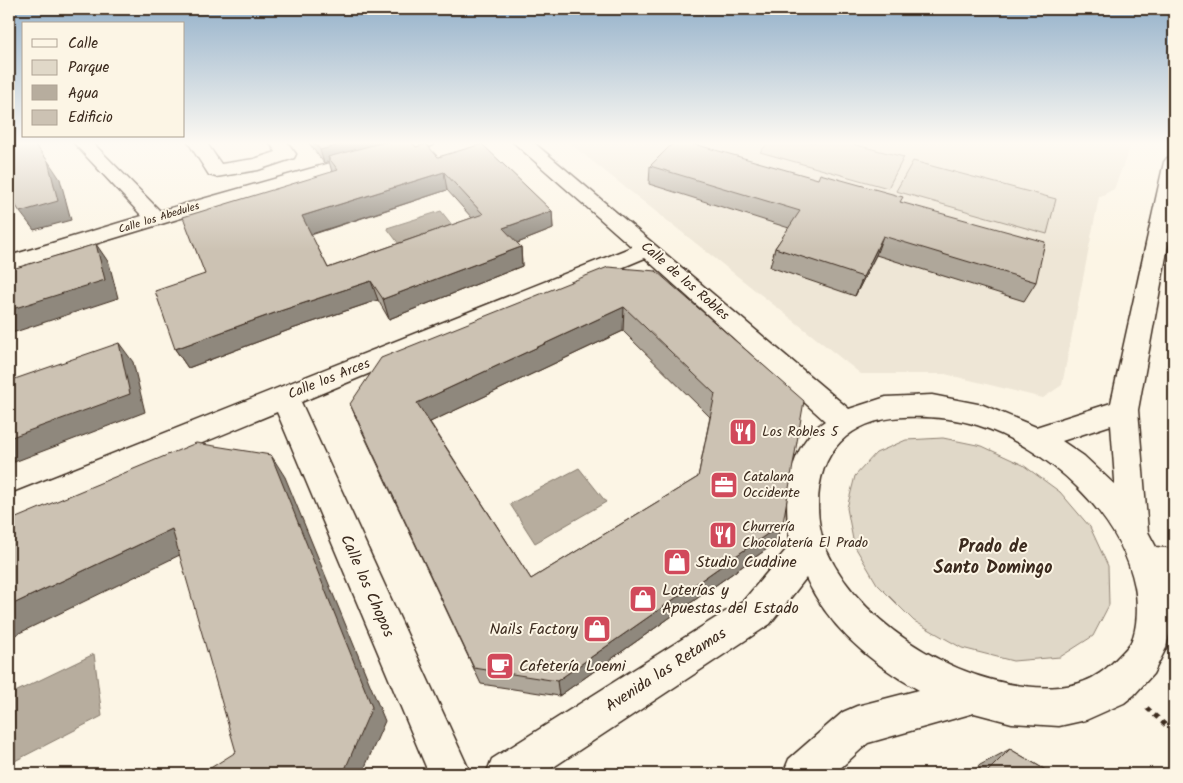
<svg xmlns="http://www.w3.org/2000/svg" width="1183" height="783" viewBox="0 0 1183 783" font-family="Kalam,sans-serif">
	<rect width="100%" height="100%" fill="#fcf5e5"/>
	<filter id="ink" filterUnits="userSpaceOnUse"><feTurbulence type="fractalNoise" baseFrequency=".02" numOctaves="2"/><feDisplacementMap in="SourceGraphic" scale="10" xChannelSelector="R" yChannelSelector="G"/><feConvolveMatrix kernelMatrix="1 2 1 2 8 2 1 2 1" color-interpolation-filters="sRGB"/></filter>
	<g filter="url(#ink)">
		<polygon fill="#eee6d6" points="568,142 1132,142 1114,189 1099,197 1062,385 1043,398 945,374 861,374"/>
		<g fill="#e0d8c8" stroke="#8e8173">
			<polygon points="769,142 844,142 904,157 888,188 760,152"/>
			<polygon points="913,161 1056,199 1047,234 896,191"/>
			<polygon points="943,438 982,446 1023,465 1060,492 1090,527 1108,566 1109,605 1093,636 1060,657 1013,661 962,648 914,621 877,584 854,545 847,508 855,476 876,453 906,440"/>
		</g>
		<g fill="#b7ad9e" stroke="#85796b">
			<polygon points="441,211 452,225 399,244 387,228"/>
			<polygon points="579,468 606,502 535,543 510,504"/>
			<polygon points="94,654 102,716 9,764 9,695"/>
		</g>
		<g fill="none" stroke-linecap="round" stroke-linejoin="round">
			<defs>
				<g id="minor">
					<polygon points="73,142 92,142 160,211 405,142 434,142 431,146 274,190 9,270 9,256 142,216"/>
					<polygon points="188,142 206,142 221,164 254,159 276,152 269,142 287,142 296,154 294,158 258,170 216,177 209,175"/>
					<path d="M513,142H533L849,409L886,397L932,395L983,405L1036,427L1111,403L1164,162L1167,158L1174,156V213L1138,410L1148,532L1156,547L1174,549V581L1168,580L1171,596L1172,622L1166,648L1153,674L1134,695L1124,703L1086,720L1059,726L1012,723L974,713L868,743L834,774H783L789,759L843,712L857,706L919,690C872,664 829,628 806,578L770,624L543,774H486L492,759L744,600L791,544C782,504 787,446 825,421L645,258L301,402L471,774H429L277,412L9,523V495L632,247ZM903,417C928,416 953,418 977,425C1047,447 1121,514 1135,587C1138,604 1138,627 1131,642C1128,647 1123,652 1119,656C1102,675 1084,685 1059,687C973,694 863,630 827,551C821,537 818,520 818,506C818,451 849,420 903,417ZM1111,425L1115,480V485L1084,456L1062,441Z"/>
				</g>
			</defs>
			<use href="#minor" stroke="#3b2a1e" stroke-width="3"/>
			<polyline stroke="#3b2a1e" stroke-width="4.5" stroke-dasharray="5 5" stroke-linecap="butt" points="1147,708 1174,733"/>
			<use href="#minor" fill="#fcf5e5" fill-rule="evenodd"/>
		</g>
		<g fill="#afa79a" stroke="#3b2a1e" fill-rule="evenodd">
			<path d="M308,142H412L416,147L552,211L553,229L517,243L521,247L522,266L389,319L378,300L289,330L188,368L175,349L205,274L332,172L329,161L324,163ZM447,190L472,218L328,268L311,235Z"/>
			<polygon points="650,166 901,202 1036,282 1024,301 876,255 855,296 770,267 775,248 789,228 649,184"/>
			<path d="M656,271L783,523L774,544L559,696L481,684L360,427L350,404ZM623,331L710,417L698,477L531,579L430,422Z"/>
			<polygon points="1010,749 1049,772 1058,774 970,774 980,765"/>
		</g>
		<g fill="#8f887d" stroke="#3b2a1e">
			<polygon points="351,142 399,142 328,157 329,161 324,163 320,150"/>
			<polygon points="48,161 60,179 71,220 34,230 20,212"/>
			<polygon points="444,172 447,190 309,235 302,216"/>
			<polygon points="552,211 553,229 505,248 503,228"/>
			<polygon points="883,236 876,255 855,296 863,277"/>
			<polygon points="96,244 109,263 118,298 9,334 9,310"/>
			<polygon points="521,247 522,266 389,319 383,299"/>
			<polygon points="371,281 378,300 289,330 188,368 175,349 280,311"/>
			<polygon points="624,307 623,331 424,425 417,403"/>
			<polygon points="119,343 133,362 145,412 9,464 9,438"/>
			<polygon points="271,455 285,477 385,721 362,774 343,774"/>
			<polygon points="783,523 774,544 559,696 557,681"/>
			<polygon points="172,529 192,549 9,638 9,606"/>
		</g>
		<g fill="#ccc2b3" stroke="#3b2a1e" fill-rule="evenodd">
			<polygon points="9,142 33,142 48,161 58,201 20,212 9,195"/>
			<polygon points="314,142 351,142 320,150"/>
			<path d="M384,142H412L416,147L426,144L438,157L482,144L552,211L503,228L521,247L383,299L371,281L280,311L175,349L155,291L205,274L183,217L338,170L328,157ZM444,172L483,214L328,268L302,216Z"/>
			<polygon points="674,142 687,142 818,179 820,174 903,197 900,202 1045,242 1036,282 883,236 863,277 775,248 800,211 650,166"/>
			<polygon points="96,244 105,280 9,310 9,270"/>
			<path d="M608,267L656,271L804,401L783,523L557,681L474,668L350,404L381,358ZM624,307L715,394L698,477L531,579L417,403Z"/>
			<polygon points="119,343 130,394 9,438 9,381"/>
			<polygon points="196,443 271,455 372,707 343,774 201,774 236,752 172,529 9,606 9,521"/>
			<polygon points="1010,749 1049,772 1058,774 985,774"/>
		</g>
	</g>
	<linearGradient id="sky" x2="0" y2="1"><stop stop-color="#94b1ca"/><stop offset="0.57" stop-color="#fefaf3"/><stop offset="1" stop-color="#fefaf3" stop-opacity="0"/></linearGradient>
	<rect width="1183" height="251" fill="url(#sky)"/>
	<defs>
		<symbol id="restaurant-square" viewBox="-11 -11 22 22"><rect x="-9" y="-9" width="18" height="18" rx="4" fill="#d1495b" stroke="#fcf5e5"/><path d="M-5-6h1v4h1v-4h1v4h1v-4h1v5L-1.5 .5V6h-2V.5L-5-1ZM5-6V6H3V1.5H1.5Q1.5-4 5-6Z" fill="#fff"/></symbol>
		<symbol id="office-square" viewBox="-11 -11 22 22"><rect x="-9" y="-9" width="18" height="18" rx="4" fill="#d1495b" stroke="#fcf5e5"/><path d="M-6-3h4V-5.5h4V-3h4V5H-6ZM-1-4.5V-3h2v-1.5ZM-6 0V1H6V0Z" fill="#fff"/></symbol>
		<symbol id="shop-square" viewBox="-11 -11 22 22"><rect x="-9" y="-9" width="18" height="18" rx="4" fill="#d1495b" stroke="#fcf5e5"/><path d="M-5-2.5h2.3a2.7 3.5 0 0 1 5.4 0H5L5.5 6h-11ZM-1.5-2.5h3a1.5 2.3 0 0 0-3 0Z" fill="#fff"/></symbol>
		<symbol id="cafe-square" viewBox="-11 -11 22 22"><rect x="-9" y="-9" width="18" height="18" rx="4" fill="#d1495b" stroke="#fcf5e5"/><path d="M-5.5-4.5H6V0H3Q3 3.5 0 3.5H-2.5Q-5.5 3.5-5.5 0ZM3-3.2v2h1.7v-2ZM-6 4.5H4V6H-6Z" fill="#fff"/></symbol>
	</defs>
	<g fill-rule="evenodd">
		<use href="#restaurant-square" x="727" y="416" width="32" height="32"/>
		<use href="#office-square" x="708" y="469" width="32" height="32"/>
		<use href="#restaurant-square" x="707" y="519" width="32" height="32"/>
		<use href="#shop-square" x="661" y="546" width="32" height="32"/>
		<use href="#shop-square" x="627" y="583" width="32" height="32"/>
		<use href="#shop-square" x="581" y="613" width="32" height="32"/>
		<use href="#cafe-square" x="484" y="650" width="32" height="32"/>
	</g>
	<g text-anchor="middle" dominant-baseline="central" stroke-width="4" stroke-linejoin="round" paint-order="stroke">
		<g font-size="11" fill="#3b2a1e" stroke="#fcf5e5">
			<text transform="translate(159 218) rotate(-17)">Calle los Abedules</text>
		</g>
		<g font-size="14" fill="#3b2a1e" stroke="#fcf5e5">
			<text transform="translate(685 281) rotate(41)">Calle de los Robles</text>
			<text transform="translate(329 379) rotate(-22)">Calle los Arces</text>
		</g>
		<g font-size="14" fill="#3b2a1e" stroke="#fcf5e5" text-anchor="start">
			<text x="762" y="432">Los Robles 5</text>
			<text x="743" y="477">Catalana<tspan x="743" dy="16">Occidente</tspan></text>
			<text x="742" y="527">Churrería<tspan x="742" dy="16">Chocolatería El Prado</tspan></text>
		</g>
		<g font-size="16" fill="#3b2a1e" stroke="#fcf5e5" text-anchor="start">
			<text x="696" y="562">Studio Cuddine</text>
			<text x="662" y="590">Loterías y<tspan x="662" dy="18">Apuestas del Estado</tspan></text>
			<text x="578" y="629" text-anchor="end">Nails Factory</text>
			<text x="519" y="666">Cafetería Loemi</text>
		</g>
		<g font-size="16" fill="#3b2a1e" stroke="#fcf5e5">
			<text transform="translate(367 586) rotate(66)">Calle los Chopos</text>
			<text transform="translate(666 670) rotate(-33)">Avenida las Retamas</text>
		</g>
		<g font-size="18" font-weight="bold" fill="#3b2a1e" stroke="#fcf5e5">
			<text x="993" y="547">Prado de<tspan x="993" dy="21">Santo Domingo</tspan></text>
		</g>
	</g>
	<rect width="1183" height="783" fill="none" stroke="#fcf5e5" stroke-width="30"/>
	<rect x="15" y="15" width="1153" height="753" fill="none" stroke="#3b2a1e" stroke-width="2" filter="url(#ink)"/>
	<rect x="22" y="22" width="162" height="115" fill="#fcf5e5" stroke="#afa495"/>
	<rect x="32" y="39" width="25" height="8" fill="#fcf5e5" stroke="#afa495"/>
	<text x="68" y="48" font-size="15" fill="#3b2a1e">Calle</text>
	<rect x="32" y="60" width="25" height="15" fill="#e0d8c8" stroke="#afa495"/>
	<text x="68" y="72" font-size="15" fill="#3b2a1e">Parque</text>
	<rect x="32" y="85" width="25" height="15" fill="#b7ad9e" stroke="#afa495"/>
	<text x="68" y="98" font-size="15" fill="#3b2a1e">Agua</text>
	<rect x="32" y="110" width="25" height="15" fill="#ccc2b3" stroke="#afa495"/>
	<text x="68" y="122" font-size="15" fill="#3b2a1e">Edificio</text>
</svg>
